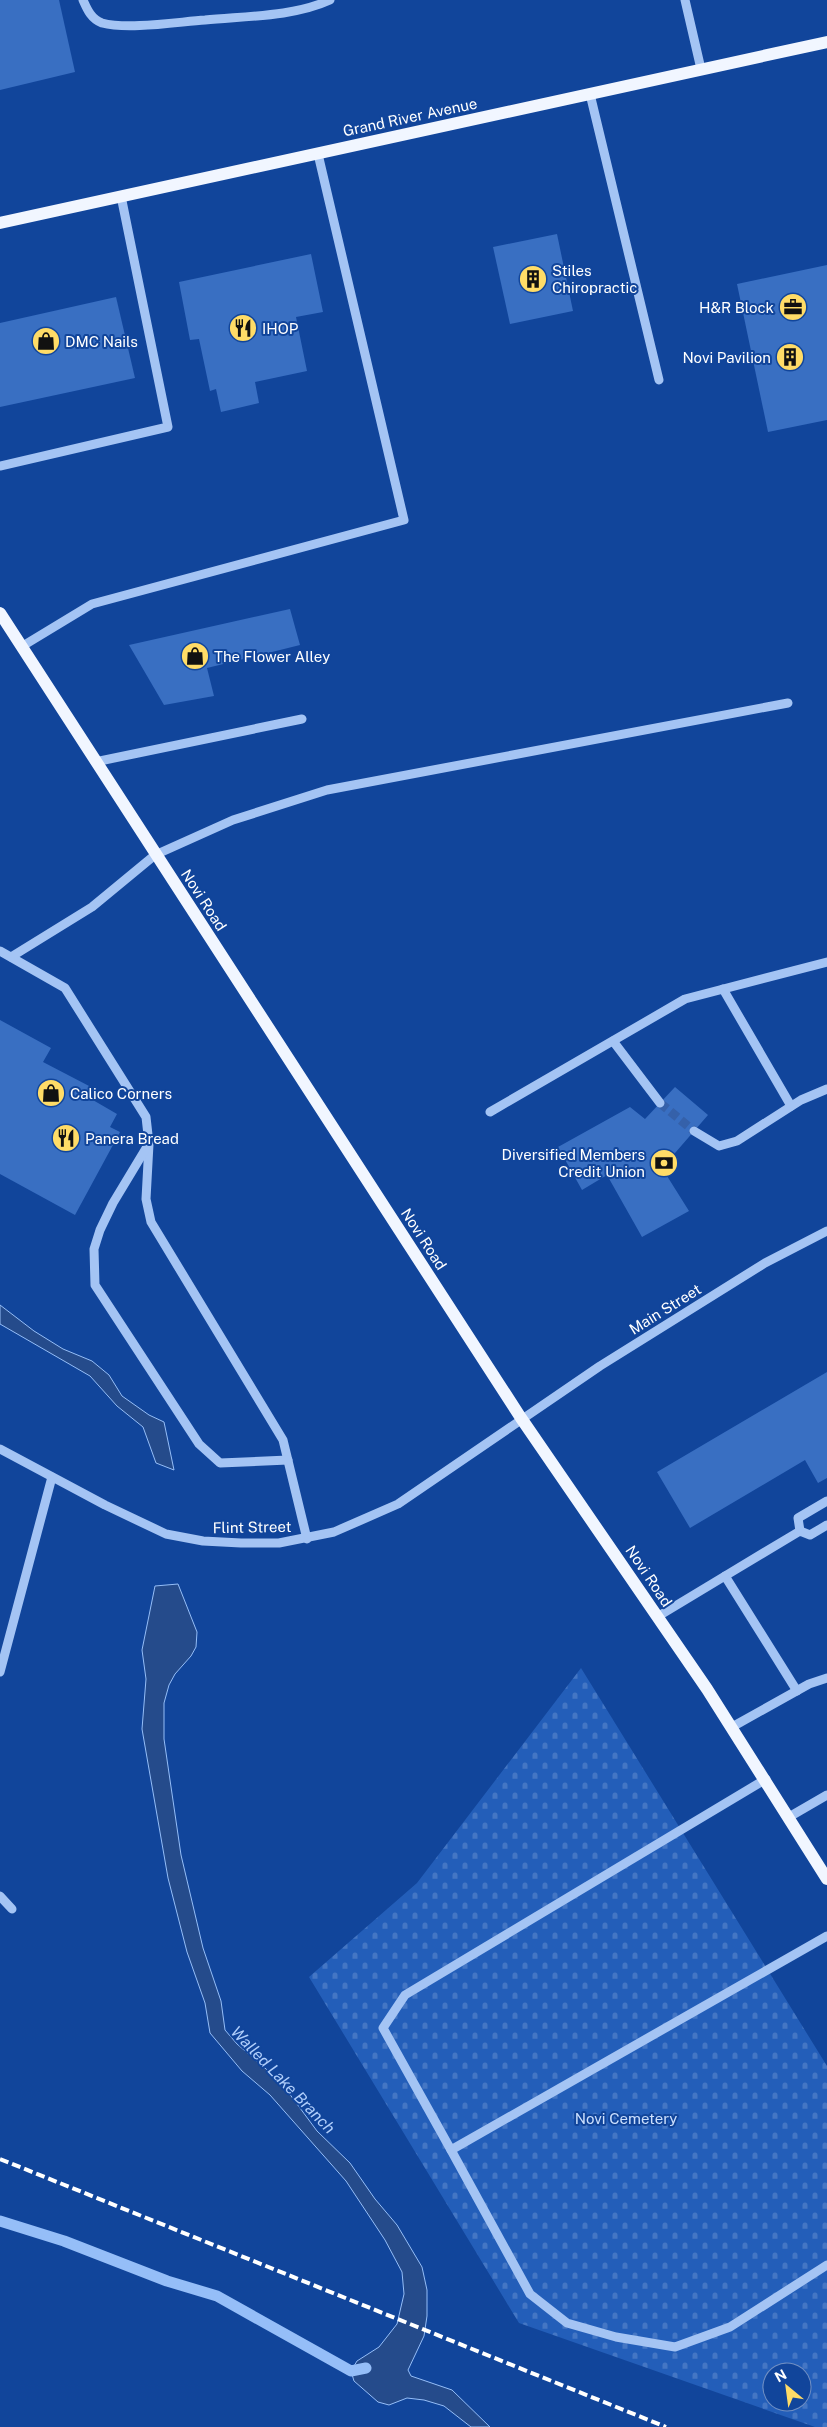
<svg xmlns="http://www.w3.org/2000/svg" width="827" height="2427" viewBox="0 0 827 2427" font-family="'Public Sans',sans-serif">
	<defs>
		<pattern id="cemetery-stones" width="16" height="16" patternUnits="userSpaceOnUse" patternTransform="scale(1.25)"><rect width="16" height="16" fill="#235eb9"/><path d="M2 7V4a2 2 0 0 1 4 0v3zM10 15v-3a2 2 0 0 1 4 0v3z" fill="#4476c4"/></pattern>
	</defs>
	<rect width="100%" height="100%" fill="#11459b"/>
	<path fill="url(#cemetery-stones)" fill-rule="evenodd" d="M581,1668L827,2066V2427H815L519,2323L309,1977L417,1883ZM772,2372H802V2402H772Z"/>
	<g fill="#254b8b" stroke="#95bef8">
		<polygon points="0,1305 34,1331 63,1349 92,1361 109,1375 122,1396 149,1415 164,1422 174,1470 156,1463 143,1427 117,1406 90,1376 0,1324"/>
		<polygon points="178,1584 197,1632 196,1647 191,1656 175,1674 169,1685 164,1703 164,1739 181,1855 203,1948 221,2001 225,2030 237,2044 280,2081 317,2131 350,2163 375,2199 397,2225 422,2267 427,2290 427,2316 424,2336 408,2370 411,2376 452,2390 490,2427 471,2427 444,2406 424,2400 407,2398 389,2405 378,2402 354,2381 351,2371 357,2361 379,2347 397,2324 404,2294 402,2272 385,2240 346,2181 270,2095 242,2071 210,2033 205,2003 187,1952 168,1878 142,1729 146,1679 142,1650 155,1586"/>
	</g>
	<g fill="none" stroke-linecap="round" stroke-linejoin="round">
		<polyline stroke="#95bef8" stroke-width="11" points="0,2221 64,2241 167,2281 217,2296 351,2371 366,2368"/>
	</g>
	<g fill="#396fc2">
		<polygon points="0,0 59,0 75,72 0,90"/>
		<polygon points="557,234 573,311 510,324 493,247"/>
		<polygon points="311,254 323,312 296,317 307,371 255,382 259,403 221,412 216,389 210,391 199,339 190,340 179,282"/>
		<polygon points="827,265 827,420 768,432 737,284"/>
		<polygon points="116,297 135,378 0,407 0,323"/>
		<polygon points="290,609 300,645 207,668 214,696 164,705 129,645"/>
		<polygon points="0,1020 51,1048 43,1062 91,1087 86,1096 117,1114 110,1127 120,1132 75,1215 0,1174"/>
		<polygon points="675,1087 708,1115 662,1168 689,1211 642,1237 607,1175 582,1190 558,1147 630,1107 645,1119"/>
		<polygon points="827,1372 827,1478 818,1483 805,1460 690,1528 657,1472"/>
	</g>
	<g fill="none" stroke-linecap="round" stroke-linejoin="round">
		<polyline stroke="#3561aa" stroke-width="9" stroke-dasharray="9 4.5" stroke-linecap="butt" points="660,1103 694,1131"/>
		<g stroke="#a4c4f4" stroke-width="9">
			<path d="M83,0C87,9 91,19 102,23C128,30 177,22 205,20C245,16 293,17 330,0"/>
			<polyline points="685,0 701,69"/>
			<polyline points="590,94 659,380"/>
			<polyline points="0,466 168,427 121,196"/>
			<polyline points="21,647 92,604 404,520 318,154"/>
			<polyline points="95,762 302,719"/>
			<polyline points="0,951 65,988 146,1117 149,1144 146,1199 151,1222 283,1440 307,1539"/>
			<polyline points="11,957 92,907 155,855 233,820 327,790 788,703"/>
			<polyline points="723,989 791,1106"/>
			<polyline points="613,1041 660,1103"/>
			<polyline points="490,1112 685,999 827,962"/>
			<polyline points="694,1131 719,1146 737,1141 801,1100 827,1089"/>
			<polyline points="148,1145 113,1203 100,1230 94,1249 95,1285 199,1444 220,1463 288,1460"/>
			<polyline points="0,1449 105,1505 166,1534 203,1541 241,1543 279,1543 334,1532 398,1504 600,1366 765,1263 827,1231"/>
			<polyline points="800,1531 798,1518 827,1501"/>
			<polyline points="725,1576 800,1531 810,1535 827,1525"/>
			<polyline points="657,1617 725,1576 797,1691"/>
			<polyline points="0,1672 52,1477"/>
			<polyline points="732,1727 809,1684 827,1678"/>
			<polyline points="766,1779 405,1995 383,2028 451,2150 827,1936"/>
			<polyline points="789,1817 827,1795"/>
			<polyline points="0,1896 12,1909"/>
			<polyline points="451,2150 530,2294 567,2323 616,2337 675,2347 730,2327 827,2265"/>
		</g>
		<g stroke="#f1f6ff" stroke-width="12">
			<polyline points="0,223 827,42"/>
			<polyline points="0,613 521,1418 707,1689 827,1879"/>
		</g>
		<polyline stroke="#fff" stroke-width="4" stroke-dasharray="9 4" stroke-linecap="butt" points="0,2159 666,2427"/>
	</g>
	<defs>
		<symbol id="building-disc" viewBox="-11 -11 22 22"><circle r="9.5" fill="#ffdc67" stroke="#11459b"/><path d="M-4-6H4V6H1V3H-1V6H-4ZM-2.5-4.3h1.7v1.8h-1.7ZM.8-4.3h1.7v1.8H.8ZM-2.5-1h1.7V.8h-1.7ZM.8-1h1.7V.8H.8Z" fill="#111"/></symbol>
		<symbol id="office-disc" viewBox="-11 -11 22 22"><circle r="9.5" fill="#ffdc67" stroke="#11459b"/><path d="M-6-3h4V-5.5h4V-3h4V5H-6ZM-1-4.5V-3h2v-1.5ZM-6 0V1H6V0Z" fill="#111"/></symbol>
		<symbol id="restaurant-disc" viewBox="-11 -11 22 22"><circle r="9.5" fill="#ffdc67" stroke="#11459b"/><path d="M-5-6h1v4h1v-4h1v4h1v-4h1v5L-1.5 .5V6h-2V.5L-5-1ZM5-6V6H3V1.5H1.5Q1.5-4 5-6Z" fill="#111"/></symbol>
		<symbol id="shop-disc" viewBox="-11 -11 22 22"><circle r="9.5" fill="#ffdc67" stroke="#11459b"/><path d="M-5-2.5h2.3a2.7 3.5 0 0 1 5.4 0H5L5.5 6h-11ZM-1.5-2.5h3a1.5 2.3 0 0 0-3 0Z" fill="#111"/></symbol>
		<symbol id="bank-disc" viewBox="-11 -11 22 22"><circle r="9.5" fill="#ffdc67" stroke="#11459b"/><path d="M-6-4H6V4H-6ZM0-2.3a2.3 2.3 0 1 0 0 4.6a2.3 2.3 0 1 0 0-4.6Z" fill="#111"/></symbol>
	</defs>
	<g fill-rule="evenodd">
		<use href="#building-disc" x="517" y="263" width="32" height="32"/>
		<use href="#office-disc" x="777" y="291" width="32" height="32"/>
		<use href="#restaurant-disc" x="227" y="312" width="32" height="32"/>
		<use href="#shop-disc" x="30" y="325" width="32" height="32"/>
		<use href="#building-disc" x="774" y="341" width="32" height="32"/>
		<use href="#shop-disc" x="179" y="640" width="32" height="32"/>
		<use href="#shop-disc" x="35" y="1077" width="32" height="32"/>
		<use href="#restaurant-disc" x="50" y="1122" width="32" height="32"/>
		<use href="#bank-disc" x="648" y="1147" width="32" height="32"/>
	</g>
	<g text-anchor="middle" dominant-baseline="central" stroke-width="4" stroke-linejoin="round" paint-order="stroke">
		<g font-size="15" fill="#fff" stroke="#11459b">
			<text transform="translate(410 117) rotate(-12)">Grand River Avenue</text>
			<text transform="translate(204 900) rotate(57)">Novi Road</text>
			<text transform="translate(424 1239) rotate(57)">Novi Road</text>
			<text transform="translate(665 1309) rotate(-32)">Main Street</text>
			<text transform="translate(252 1527) rotate(-1)">Flint Street</text>
			<text transform="translate(649 1576) rotate(56)">Novi Road</text>
		</g>
		<g font-size="15" fill="#fff" stroke="#11459b" text-anchor="start">
			<text x="552" y="270">Stiles<tspan x="552" dy="17">Chiropractic</tspan></text>
			<text x="774" y="307" text-anchor="end">H&amp;R Block</text>
			<text x="262" y="328">IHOP</text>
			<text x="65" y="341">DMC Nails</text>
			<text x="771" y="357" text-anchor="end">Novi Pavilion</text>
			<text x="214" y="656">The Flower Alley</text>
			<text x="70" y="1093">Calico Corners</text>
			<text x="85" y="1138">Panera Bread</text>
			<text x="645" y="1154" text-anchor="end">Diversified Members<tspan x="645" dy="17">Credit Union</tspan></text>
		</g>
		<g font-size="15" fill="#cce0fe" stroke="#11459b">
			<text x="626" y="2118">Novi Cemetery</text>
		</g>
		<g font-size="16" font-style="italic" fill="#b0cefb" stroke="#11459b">
			<text transform="translate(283 2080) rotate(46)">Walled Lake Branch</text>
		</g>
	</g>
	<g transform="translate(787 2387) rotate(331)"><circle r="24" fill="#11459b" stroke="#708fc3"/>
	<path d="M0-4L9 19L0 12L-9 19Z" fill="#ffdc67"/>
	<text y="-8" font-size="14" font-weight="bold" text-anchor="middle" fill="#ffffff">N</text>
	</g>
</svg>
